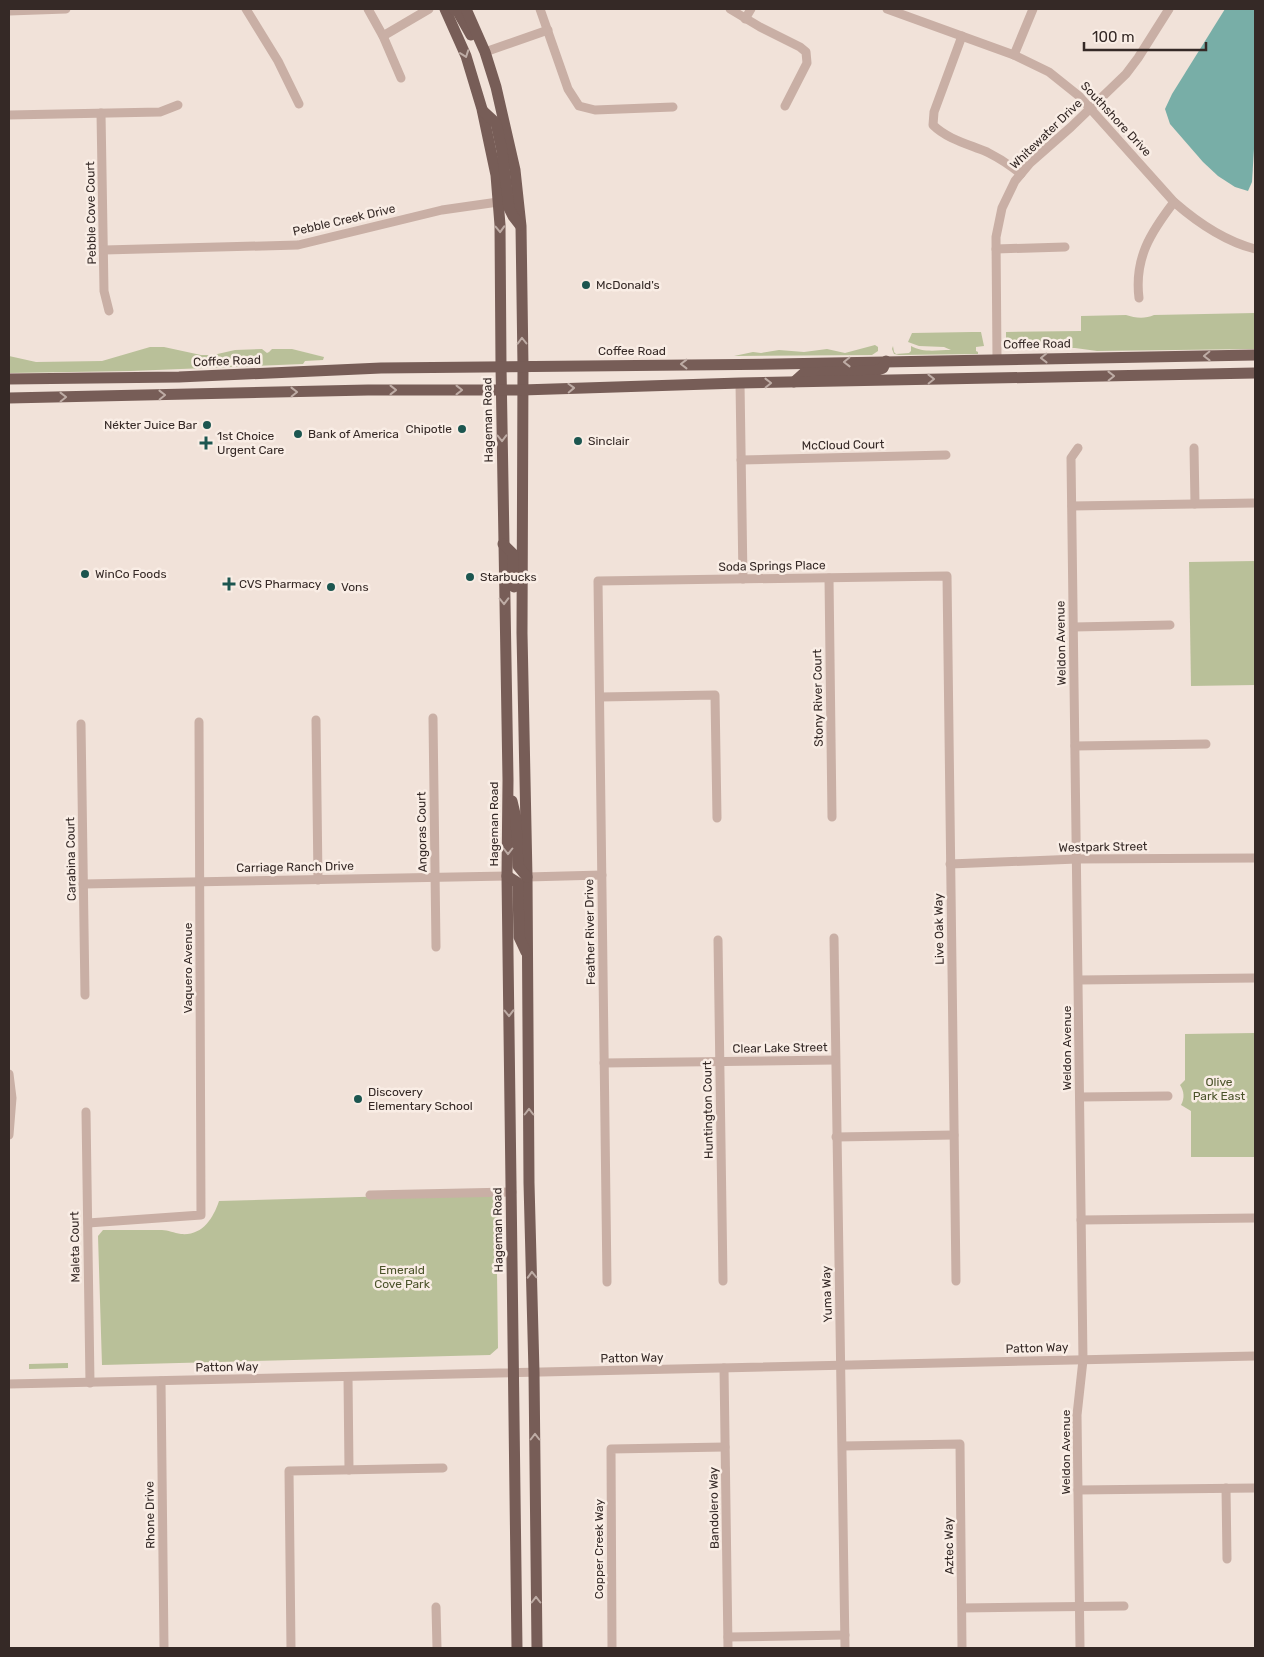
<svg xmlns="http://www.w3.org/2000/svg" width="1264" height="1657" viewBox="0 0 1264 1657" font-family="Rubik,sans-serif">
	<rect width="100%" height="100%" fill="#f1e2d9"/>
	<g fill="#b9c099">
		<path d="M1255,313V349L1097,351L1075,348H1051V346L1012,344L1006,339V332L1081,331V316L1126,315C1135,318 1145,319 1154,315Z"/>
		<path d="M972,332H981L984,346L976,347V351L978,352V354L899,355L894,354L892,349L893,346L894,352L896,354L909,353L911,351V346C923,353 937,350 951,350L944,347L919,346L908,342L912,333Z"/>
		<polygon points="875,345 878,347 878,351 872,355 734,356 753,352 761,353 779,350 804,352 827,349 845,353"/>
		<polygon points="150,347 164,347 201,355 213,355 235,350 262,349 267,353 269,352 272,349 292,349 324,357 323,360 305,361 303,364 131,371 9,373 9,356 36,362 102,361"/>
		<polygon points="1255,561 1255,685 1191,686 1189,562"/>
		<path d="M1255,1033V1157H1191V1111L1181,1105C1185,1098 1184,1091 1180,1085L1185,1080V1034Z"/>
		<path d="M500,1193V1227L497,1272L498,1348L490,1355L102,1365L98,1236L103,1230C122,1230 142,1230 162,1230C168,1230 174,1233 181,1234C202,1236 213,1219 219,1201Z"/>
		<polygon points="68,1363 68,1368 29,1369 29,1364"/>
	</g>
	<polygon fill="#78aea7" points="1225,9 1255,9 1255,132 1252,182 1248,191 1235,187 1218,176 1203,162 1170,124 1165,109 1172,94"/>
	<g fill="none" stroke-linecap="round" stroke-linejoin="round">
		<g stroke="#c9afa5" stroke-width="9">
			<polyline points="246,9 278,61 299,104"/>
			<polyline points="368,9 383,36 401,78"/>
			<polyline points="540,9 568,89 579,106 595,110 673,107"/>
			<polyline points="730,9 760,27 800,47 806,52 807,63 785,106"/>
			<path d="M887,9L1014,55L1049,72L1079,96L1174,202C1198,223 1224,241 1255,249"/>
			<polyline points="9,11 66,9"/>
			<polyline points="745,19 751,9"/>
			<polyline points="383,36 429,9"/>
			<path d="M962,36L934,112L933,125C947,139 968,144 987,152C999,158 1010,165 1021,174"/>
			<polyline points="485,52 548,30"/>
			<polyline points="1014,55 1033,9"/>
			<polyline points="101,113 104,291 109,311"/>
			<polyline points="9,115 160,112 178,105"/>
			<polyline points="996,249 1065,247"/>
			<polyline points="104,250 298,245 442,210 498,202"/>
			<path d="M1139,298C1134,258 1151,232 1174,202"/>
			<polyline points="997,359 996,237 1002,208 1015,181 1030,163 1071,127 1126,74 1138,58 1169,9"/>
			<polyline points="740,383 743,579"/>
			<polyline points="1078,448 1071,458 1083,1360 1077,1415 1080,1648"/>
			<polyline points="1194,448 1195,504"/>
			<polyline points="741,460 946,455"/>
			<polyline points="1072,506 1255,503"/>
			<polyline points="829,578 832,817"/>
			<polyline points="1074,627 1170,625"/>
			<polyline points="600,697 715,695 717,818"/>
			<polyline points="433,718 436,947"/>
			<polyline points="316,720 318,880"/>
			<polyline points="81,724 85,995"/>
			<polyline points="1075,746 1206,744"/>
			<polyline points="950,864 1077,859 1255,858"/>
			<polyline points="527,877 602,875"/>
			<polyline points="83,884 507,876"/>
			<polyline points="834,938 845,1648"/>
			<polyline points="718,940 723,1281"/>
			<polyline points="1079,980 1255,978"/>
			<polyline points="604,1063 835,1060"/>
			<polyline points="9,1074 12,1098 9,1135"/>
			<polyline points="1080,1097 1168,1096"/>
			<polyline points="86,1112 90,1383"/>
			<polyline points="836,1137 954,1135"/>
			<polyline points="370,1195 512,1192"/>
			<polyline points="1081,1220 1255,1218"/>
			<polyline points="88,1223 201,1215 199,722"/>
			<polyline points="607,1282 598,581 947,576 956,1281"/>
			<polyline points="724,1368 728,1648"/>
			<polyline points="348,1377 349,1470"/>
			<polyline points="161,1381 164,1648"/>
			<polyline points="9,1384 1255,1356"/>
			<polyline points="843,1446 960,1444 962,1648"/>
			<polyline points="1226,1488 1227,1559"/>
			<polyline points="1078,1490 1255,1488"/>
			<polyline points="436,1607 437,1648"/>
			<polyline points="962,1608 1124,1606"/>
			<polyline points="728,1637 845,1635"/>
			<polyline points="291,1648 289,1471 443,1468"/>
			<polyline points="612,1648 611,1449 725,1447"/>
		</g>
		<g stroke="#775d57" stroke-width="11">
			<polyline points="445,9 466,56 482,109 496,175 500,225 501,366 508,780 507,876 517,1648"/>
			<polyline points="453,9 458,12 471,35"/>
			<polyline points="466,9 485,52 496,87 515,170 521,226 523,366 522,633 527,877 529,1183 534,1372 537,1648"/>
			<polyline points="483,111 496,123 502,151 509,208 513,216 520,225"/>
			<polyline points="9,379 179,377 381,368 777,364 1255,355"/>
			<polyline points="794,382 804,373 875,371 883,368 886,361"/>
			<polyline points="9,398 368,390 522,390 740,383 1255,373"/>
			<polyline points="503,544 513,554 514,587"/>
			<polyline points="512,801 516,818 518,866 527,877"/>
			<polyline points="507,876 518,883 519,937 526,952"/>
		</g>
	</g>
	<defs><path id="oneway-chevron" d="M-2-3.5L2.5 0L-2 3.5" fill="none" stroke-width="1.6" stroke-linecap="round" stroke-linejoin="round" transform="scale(1.25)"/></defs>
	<g stroke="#beaca5">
		<use href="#oneway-chevron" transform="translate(465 54) rotate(70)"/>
		<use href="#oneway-chevron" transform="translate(500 229) rotate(88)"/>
		<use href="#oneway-chevron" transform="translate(522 341) rotate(-91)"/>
		<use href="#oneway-chevron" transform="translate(1207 356) rotate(179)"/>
		<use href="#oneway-chevron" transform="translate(1044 358) rotate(179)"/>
		<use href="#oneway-chevron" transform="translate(847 362) rotate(179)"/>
		<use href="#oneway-chevron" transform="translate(684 364) rotate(180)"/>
		<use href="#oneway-chevron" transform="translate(1111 376) rotate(-1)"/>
		<use href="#oneway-chevron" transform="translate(931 379) rotate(-1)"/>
		<use href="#oneway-chevron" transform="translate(768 383) rotate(-1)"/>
		<use href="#oneway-chevron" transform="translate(571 388) rotate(-2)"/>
		<use href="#oneway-chevron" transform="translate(393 390)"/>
		<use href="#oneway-chevron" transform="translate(459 390)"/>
		<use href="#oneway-chevron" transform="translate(294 392) rotate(-1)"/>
		<use href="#oneway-chevron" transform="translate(162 395) rotate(-1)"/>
		<use href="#oneway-chevron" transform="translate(63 397) rotate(-1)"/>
		<use href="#oneway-chevron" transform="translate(502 438) rotate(89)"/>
		<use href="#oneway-chevron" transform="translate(504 601) rotate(89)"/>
		<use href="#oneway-chevron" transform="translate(508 851) rotate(90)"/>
		<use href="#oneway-chevron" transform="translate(509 1013) rotate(89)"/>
		<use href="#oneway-chevron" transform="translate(529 1112) rotate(-90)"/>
		<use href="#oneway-chevron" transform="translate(532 1275) rotate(-92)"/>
		<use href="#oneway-chevron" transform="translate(535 1437) rotate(-90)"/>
		<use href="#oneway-chevron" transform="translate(536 1600) rotate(-90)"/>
	</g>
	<g fill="#1c5650" stroke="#f9ede5" stroke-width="2">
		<circle cx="586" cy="285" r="5"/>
		<circle cx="207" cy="425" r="5"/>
		<circle cx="462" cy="429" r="5"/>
		<circle cx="298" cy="434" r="5"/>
		<circle cx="578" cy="441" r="5"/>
		<path d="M203.5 435.5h5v5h5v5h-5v5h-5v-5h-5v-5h5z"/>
		<circle cx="85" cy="574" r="5"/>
		<circle cx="470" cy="577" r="5"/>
		<path d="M226.5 576.5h5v5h5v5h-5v5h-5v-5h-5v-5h5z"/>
		<circle cx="331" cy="587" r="5"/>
		<circle cx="358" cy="1099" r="5"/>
	</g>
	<g text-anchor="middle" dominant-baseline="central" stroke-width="5" stroke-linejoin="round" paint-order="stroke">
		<g font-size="12" fill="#352926" stroke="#f9ede5">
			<text transform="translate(1116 119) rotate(47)">Southshore Drive</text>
			<text transform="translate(1046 134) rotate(-44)">Whitewater Drive</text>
			<text transform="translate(91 213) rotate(-91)">Pebble Cove Court</text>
			<text transform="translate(344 220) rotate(-13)">Pebble Creek Drive</text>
			<text transform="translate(1037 344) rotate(-1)">Coffee Road</text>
			<text x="632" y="351">Coffee Road</text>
			<text transform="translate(227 361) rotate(-2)">Coffee Road</text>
			<text transform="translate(488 420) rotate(-91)">Hageman Road</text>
			<text transform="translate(843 445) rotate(-1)">McCloud Court</text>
			<text transform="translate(772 566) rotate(-1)">Soda Springs Place</text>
			<text transform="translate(1061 643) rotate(-91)">Weldon Avenue</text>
			<text transform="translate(818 698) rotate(-91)">Stony River Court</text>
			<text transform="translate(494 824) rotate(-90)">Hageman Road</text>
			<text transform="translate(422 832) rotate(-91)">Angoras Court</text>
			<text transform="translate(1103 847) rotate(-1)">Westpark Street</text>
			<text transform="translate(71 859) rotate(-91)">Carabina Court</text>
			<text transform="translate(295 867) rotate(-1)">Carriage Ranch Drive</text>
			<text transform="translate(939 929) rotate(-91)">Live Oak Way</text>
			<text transform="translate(590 932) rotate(-91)">Feather River Drive</text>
			<text transform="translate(188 968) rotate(-90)">Vaquero Avenue</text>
			<text transform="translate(780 1048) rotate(-1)">Clear Lake Street</text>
			<text transform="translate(1067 1048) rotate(-90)">Weldon Avenue</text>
			<text transform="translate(708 1110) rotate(-91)">Huntington Court</text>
			<text transform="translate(498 1230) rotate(-91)">Hageman Road</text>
			<text transform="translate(75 1247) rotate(-91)">Maleta Court</text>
			<text transform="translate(827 1294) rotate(-92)">Yuma Way</text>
			<text transform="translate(1037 1348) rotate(-2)">Patton Way</text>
			<text transform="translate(632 1358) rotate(-1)">Patton Way</text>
			<text transform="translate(227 1367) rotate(-1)">Patton Way</text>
			<text transform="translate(1066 1452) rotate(-90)">Weldon Avenue</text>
			<text transform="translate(714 1508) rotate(-91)">Bandolero Way</text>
			<text transform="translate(150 1515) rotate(-91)">Rhone Drive</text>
			<text transform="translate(949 1546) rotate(-91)">Aztec Way</text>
			<text transform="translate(599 1549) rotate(-90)">Copper Creek Way</text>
		</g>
		<g font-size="12" fill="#352926" stroke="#f9ede5" text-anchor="start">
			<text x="596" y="285">McDonald's</text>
			<text x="197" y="425" text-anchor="end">Nékter Juice Bar</text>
			<text x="452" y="429" text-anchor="end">Chipotle</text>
			<text x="308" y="434">Bank of America</text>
			<text x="217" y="436">1st Choice<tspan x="217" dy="14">Urgent Care</tspan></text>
			<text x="588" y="441">Sinclair</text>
			<text x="95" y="574">WinCo Foods</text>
			<text x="480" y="577">Starbucks</text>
			<text x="239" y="584">CVS Pharmacy</text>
			<text x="341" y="587">Vons</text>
			<text x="368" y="1092">Discovery<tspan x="368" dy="14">Elementary School</tspan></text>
		</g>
		<g font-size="12" fill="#4b532a" stroke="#f9ede5">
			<text x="1219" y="1082">Olive<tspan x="1219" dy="14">Park East</tspan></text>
			<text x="402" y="1270">Emerald<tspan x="402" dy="14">Cove Park</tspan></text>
		</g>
	</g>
	<rect width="1264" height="1657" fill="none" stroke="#352926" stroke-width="20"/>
	<path d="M1084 42v8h122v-8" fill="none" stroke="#352926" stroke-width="2.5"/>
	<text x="1092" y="42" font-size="15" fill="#352926" stroke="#f9ede5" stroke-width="4" paint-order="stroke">100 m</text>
</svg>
